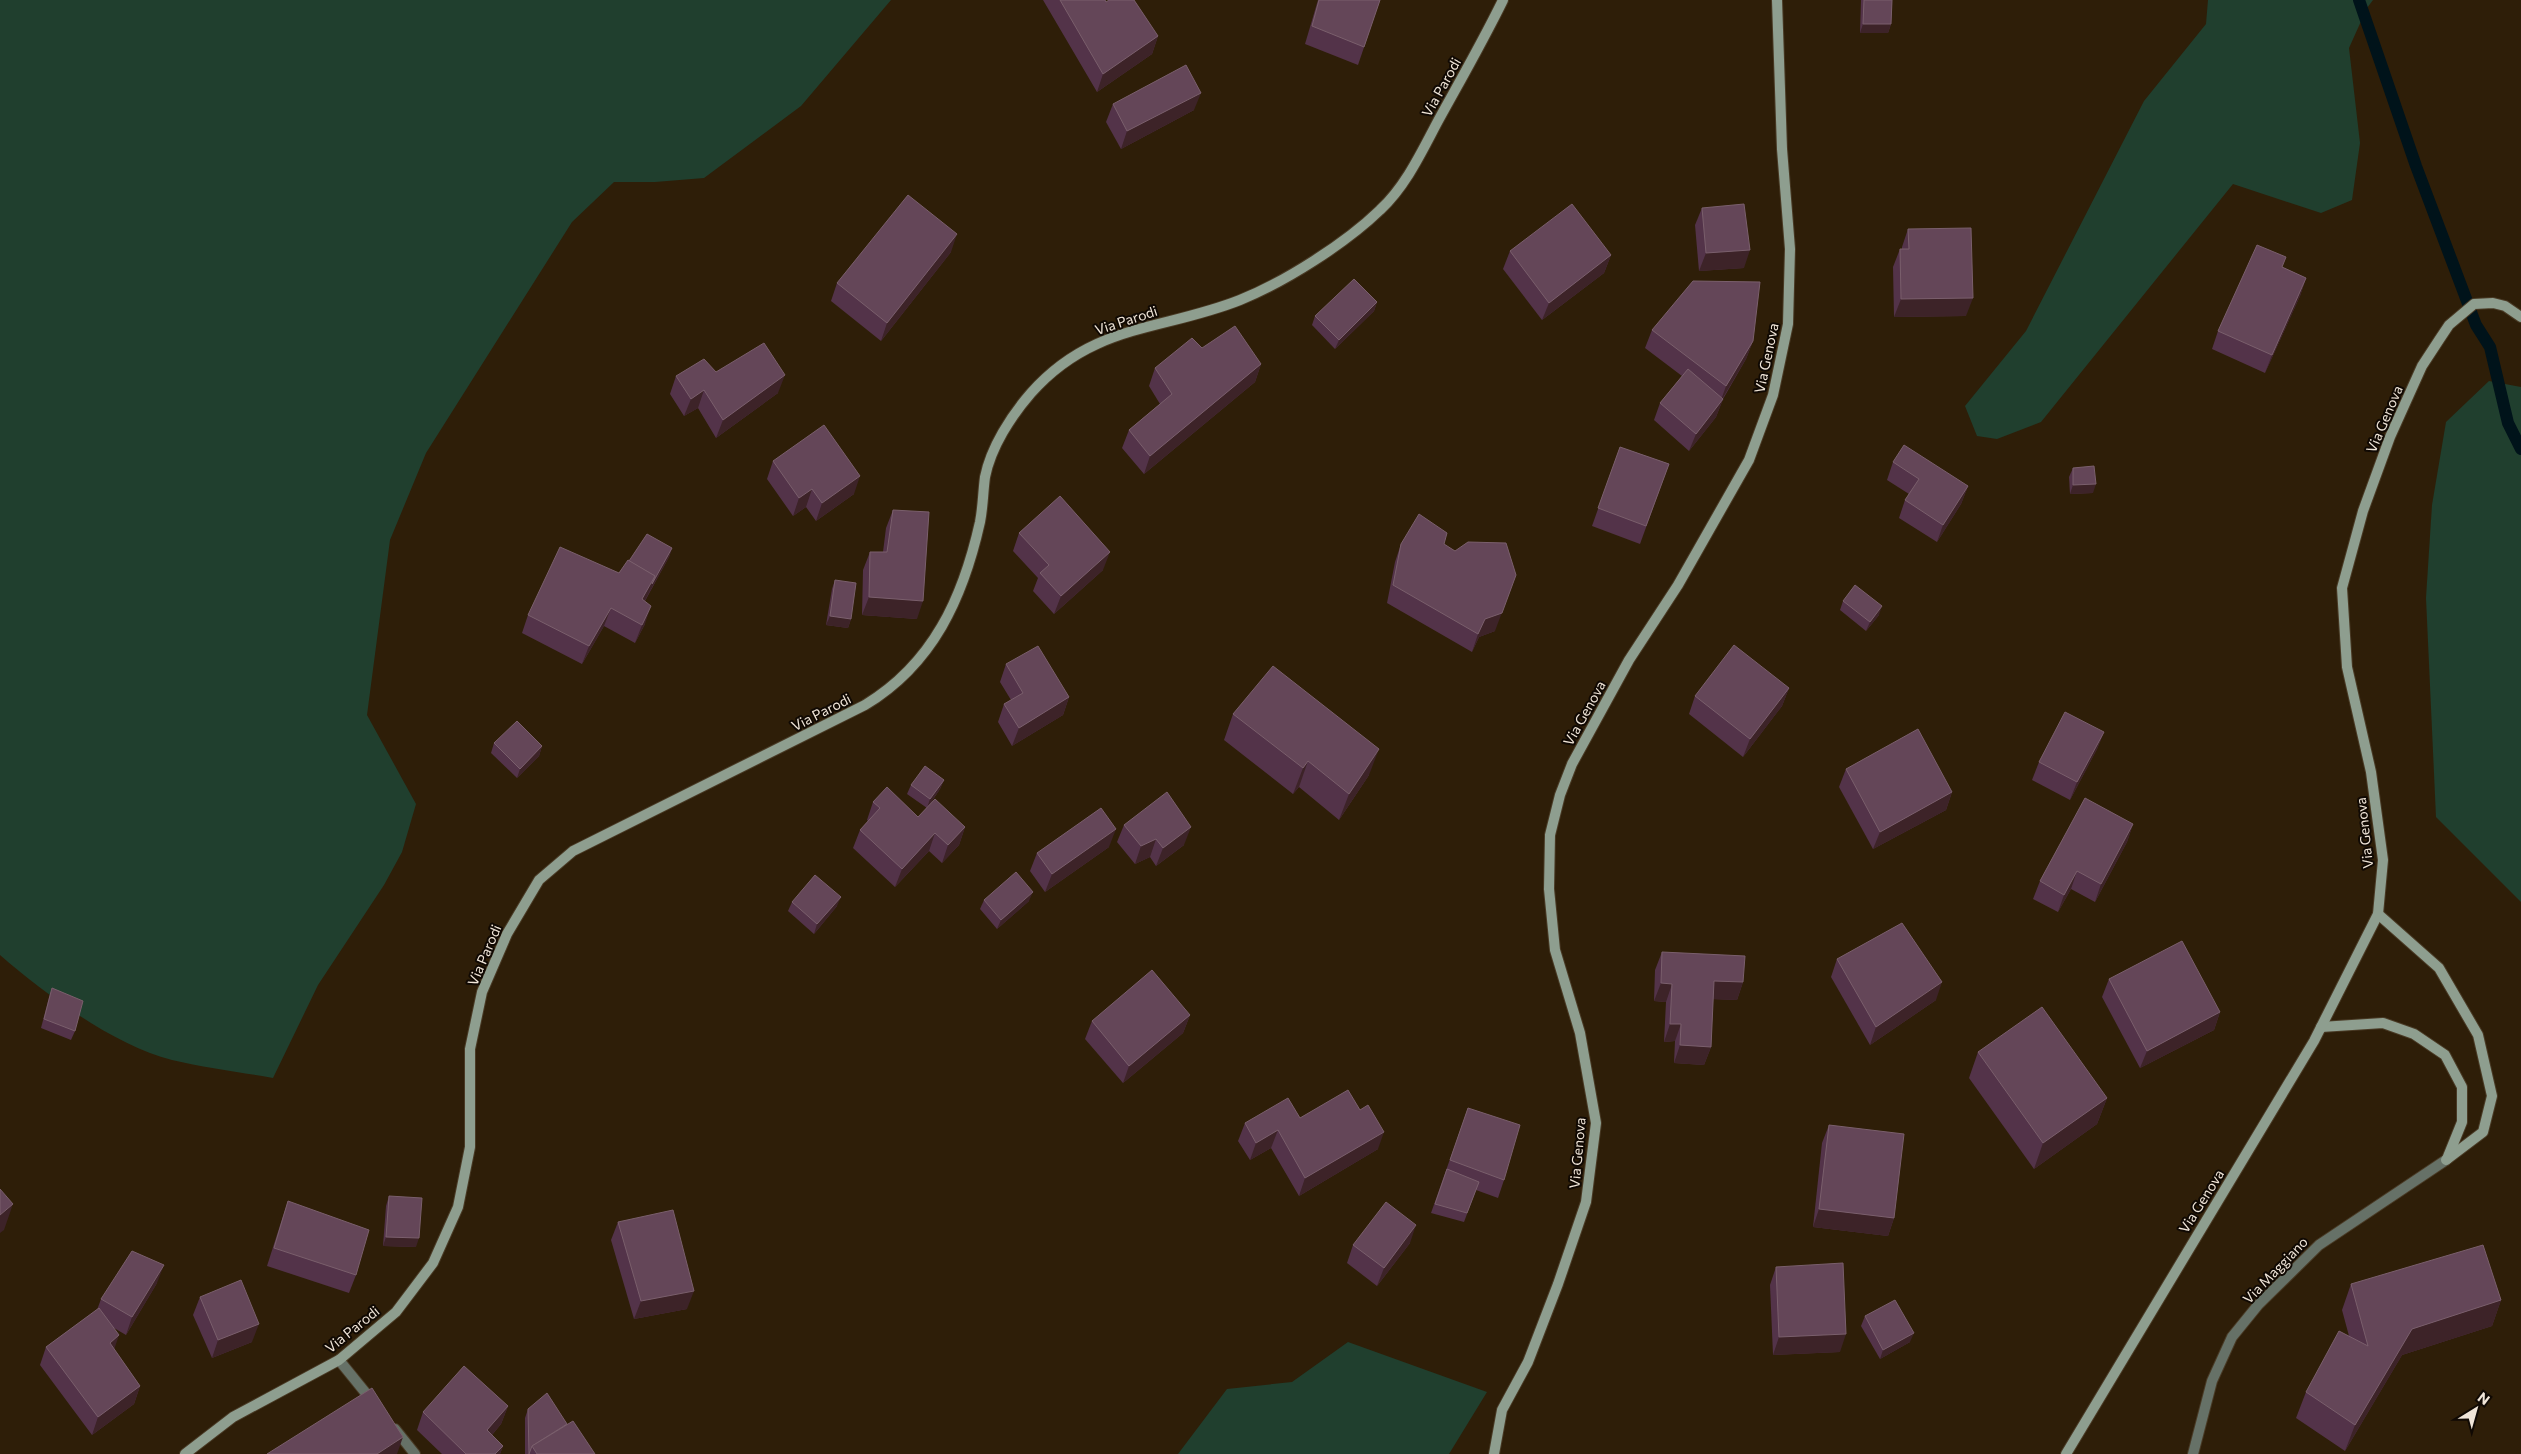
<svg xmlns="http://www.w3.org/2000/svg" width="2521" height="1454" viewBox="0 0 2521 1454" font-family="Commissioner,sans-serif">
	<rect width="100%" height="100%" fill="#2e1e08"/>
	<g fill="#203f2e">
		<path d="M0,0H891L801,106L704,178L655,182H614L572,222L426,453L390,540L367,715L416,804L402,852L384,885L318,985L273,1078C240,1072 205,1068 172,1060C113,1045 45,994 0,955Z"/>
		<polygon points="2208,0 2373,0 2367,8 2349,48 2360,143 2352,200 2321,213 2233,184 2041,422 1997,439 1977,436 1965,406 2026,331 2144,101 2206,24"/>
		<polygon points="2489,381 2521,387 2521,902 2436,817 2426,598 2432,505 2446,422"/>
		<polygon points="1348,1342 1487,1392 1449,1454 1178,1454 1227,1389 1292,1382"/>
	</g>
	<g fill="none" stroke-linecap="round" stroke-linejoin="round">
		<polyline stroke="#00131a" stroke-width="12" points="2359,0 2416,166 2476,325 2490,347 2508,423 2521,449"/>
		<defs>
			<g id="street">
				<polyline points="339,1360 373,1402"/>
				<polyline points="395,1429 415,1454"/>
				<polyline points="2193,1454 2212,1381 2232,1337 2258,1305 2319,1245 2446,1160"/>
			</g>
			<g id="secondary">
				<polyline points="2378,914 2439,968 2478,1035 2492,1096 2483,1132 2446,1160"/>
				<polyline points="2321,1027 2383,1023 2414,1034 2445,1055 2462,1087 2462,1122 2447,1159"/>
				<path d="M185,1454L233,1417L339,1360L396,1312L433,1263L458,1207L470,1147V1049L482,992L507,934L539,880L573,851L865,705C933,664 963,598 980,522C983,507 983,492 985,477C991,447 1011,416 1031,393C1093,323 1162,331 1240,300C1285,282 1346,243 1380,210C1406,186 1422,151 1438,121C1460,81 1483,41 1503,0"/>
				<polyline points="1494,1454 1502,1410 1528,1362 1558,1284 1586,1202 1596,1123 1580,1033 1555,950 1549,889 1550,835 1560,795 1572,764 1629,660 1678,585 1749,460 1773,395 1788,324 1790,249 1782,149 1777,0"/>
				<polyline points="2066,1454 2314,1041 2378,914 2383,860 2371,772 2347,667 2342,588 2363,511 2390,437 2422,366 2439,340 2449,325 2474,304 2493,303 2505,306 2521,317"/>
			</g>
		</defs>
		<use href="#street" stroke="#493a25" stroke-width="12"/>
		<use href="#secondary" stroke="#493a25" stroke-width="12"/>
		<use href="#street" stroke="#667167" stroke-width="10"/>
		<use href="#secondary" stroke="#8e9e8f" stroke-width="10"/>
	</g>
	<g fill="#533349">
		<polygon points="1043,0 1105,0 1106,2 1158,36 1152,54 1097,92"/>
		<polygon points="1318,0 1380,0 1358,65 1305,44"/>
		<polygon points="1861,0 1892,0 1891,24 1888,33 1860,33"/>
		<polygon points="1113,104 1194,110 1121,149 1106,122"/>
		<polygon points="1702,208 1744,268 1699,271 1695,225"/>
		<polygon points="1908,229 1966,316 1894,317 1893,267 1900,249 1902,249 1902,247"/>
		<polygon points="1510,251 1611,255 1604,273 1542,320 1503,269"/>
		<polygon points="951,252 881,341 831,301 837,283"/>
		<polygon points="2282,267 2306,278 2300,296 2265,373 2212,349 2218,331"/>
		<polygon points="1377,302 1374,311 1335,349 1312,325 1315,316"/>
		<polygon points="1652,330 1753,341 1746,359 1723,399 1716,417 1689,451 1654,420 1660,403 1682,376 1645,348"/>
		<polygon points="1202,348 1261,364 1255,382 1144,474 1122,448 1129,430 1160,404 1149,386 1155,368"/>
		<polygon points="716,372 778,393 716,438 698,408 684,416 670,394 676,376"/>
		<polygon points="1620,447 1669,464 1640,544 1592,526"/>
		<polygon points="773,461 854,494 816,521 806,507 793,516 767,479"/>
		<polygon points="1893,462 1968,486 1961,504 1937,542 1899,518 1905,500 1909,494 1887,480"/>
		<polygon points="2073,468 2093,493 2070,494 2069,477"/>
		<polygon points="893,510 917,619 862,615 863,570 870,552 883,552 886,528"/>
		<polygon points="1019,533 1103,570 1054,614 1033,591 1038,578 1013,551"/>
		<polygon points="1401,544 1444,544 1495,631 1479,637 1472,652 1387,603 1395,562"/>
		<polygon points="672,548 669,557 645,601 645,624 635,643 604,626 582,664 522,633 528,615 619,573 629,561"/>
		<polygon points="835,580 851,619 848,628 826,625 832,589"/>
		<polygon points="1843,601 1879,615 1866,631 1840,610"/>
		<polygon points="1006,664 1069,697 1063,715 1012,746 998,722 1004,704 1011,700 1000,682"/>
		<polygon points="1789,688 1782,706 1743,757 1689,714 1695,696"/>
		<polygon points="1233,714 1369,775 1339,820 1299,787 1293,794 1224,740"/>
		<polygon points="2104,732 2097,749 2070,800 2032,780 2039,762"/>
		<polygon points="494,743 542,746 539,756 517,778 491,753"/>
		<polygon points="1846,769 1952,792 1946,810 1873,849 1839,787"/>
		<polygon points="944,780 940,789 928,807 965,827 959,845 942,863 929,851 895,887 853,848 860,830 868,821 867,820 873,802 918,817 927,808 907,794 911,785"/>
		<polygon points="2133,824 2127,842 2095,902 2071,889 2058,912 2033,899 2040,881"/>
		<polygon points="1124,825 1184,845 1156,866 1150,857 1135,864 1117,842"/>
		<polygon points="1109,847 1045,892 1030,871 1037,853"/>
		<polygon points="984,900 1029,901 997,929 980,909"/>
		<polygon points="792,902 837,906 814,934 788,911"/>
		<polygon points="1662,952 1743,982 1737,1000 1713,999 1711,1047 1704,1065 1674,1063 1675,1041 1664,1042 1666,1002 1654,1001 1655,970"/>
		<polygon points="1837,959 1936,1000 1870,1045 1831,977"/>
		<polygon points="2109,979 2220,1012 2214,1030 2140,1068 2102,997"/>
		<polygon points="52,988 75,1031 71,1040 41,1028 49,997"/>
		<polygon points="1190,1015 1183,1033 1123,1083 1085,1039 1092,1021"/>
		<polygon points="1978,1052 2107,1098 2097,1124 2034,1169 1969,1078"/>
		<polygon points="1468,1108 1504,1180 1498,1198 1476,1190 1464,1222 1431,1213"/>
		<polygon points="1360,1110 1378,1149 1299,1196 1271,1148 1250,1160 1238,1141 1245,1123 1300,1118"/>
		<polygon points="1829,1125 1894,1218 1888,1236 1813,1227 1822,1143"/>
		<polygon points="389,1196 416,1247 383,1246 386,1206"/>
		<polygon points="288,1201 356,1275 349,1293 267,1266 282,1219"/>
		<polygon points="618,1222 687,1309 634,1319 611,1240"/>
		<polygon points="1410,1243 1377,1286 1347,1263 1353,1245"/>
		<polygon points="1776,1267 1840,1352 1773,1355 1770,1285"/>
		<polygon points="157,1283 126,1335 114,1328 114,1349 140,1386 134,1404 92,1435 40,1365 46,1347 97,1310 101,1299"/>
		<polygon points="2351,1284 2501,1300 2492,1326 2402,1355 2345,1451 2296,1418 2306,1392 2349,1336 2342,1310"/>
		<polygon points="200,1297 252,1342 212,1358 193,1315"/>
		<polygon points="1865,1316 1910,1342 1880,1359 1861,1326"/>
		<polygon points="508,1406 501,1424 492,1435 503,1446 500,1454 442,1454 417,1430 423,1412"/>
		<polygon points="528,1409 567,1424 595,1454 525,1454 525,1418"/>
	</g>
	<g fill="#3d2328">
		<polygon points="1863,24 1891,24 1888,33 1860,33"/>
		<polygon points="1158,36 1152,54 1097,92 1103,74"/>
		<polygon points="1201,93 1194,110 1121,149 1127,131"/>
		<polygon points="957,234 951,252 881,341 887,323"/>
		<polygon points="1750,250 1744,268 1699,271 1706,253"/>
		<polygon points="1611,255 1604,273 1542,320 1549,303"/>
		<polygon points="2306,278 2300,296 2265,373 2272,355"/>
		<polygon points="1973,298 1966,316 1894,317 1901,299"/>
		<polygon points="1377,302 1374,311 1335,349 1339,340"/>
		<polygon points="1753,341 1746,359 1721,401 1723,399 1716,417 1689,451 1696,434 1720,403 1726,386"/>
		<polygon points="1261,364 1255,382 1144,474 1150,456"/>
		<polygon points="785,375 778,393 716,438 723,420"/>
		<polygon points="704,390 698,408 684,416 691,399"/>
		<polygon points="860,476 854,494 816,521 822,503"/>
		<polygon points="2096,484 2093,493 2070,494 2073,485"/>
		<polygon points="1968,486 1961,504 1937,542 1943,525"/>
		<polygon points="812,489 806,507 793,516 799,498"/>
		<polygon points="672,548 669,557 649,593 652,584"/>
		<polygon points="1110,552 1103,570 1054,614 1061,596"/>
		<polygon points="1516,575 1495,631 1479,637 1472,652 1478,634 1485,619"/>
		<polygon points="655,576 649,593 636,617 642,599"/>
		<polygon points="869,597 923,601 917,619 862,615"/>
		<polygon points="651,606 645,624 635,643 642,625"/>
		<polygon points="1882,606 1879,615 1866,631 1870,622"/>
		<polygon points="611,608 604,626 582,664 589,646"/>
		<polygon points="830,616 851,619 848,628 826,625"/>
		<polygon points="1789,688 1782,706 1743,757 1750,739"/>
		<polygon points="1069,697 1063,715 1012,746 1019,728"/>
		<polygon points="2104,732 2097,749 2070,800 2077,782"/>
		<polygon points="542,746 539,756 517,778 520,769"/>
		<polygon points="1379,749 1369,775 1339,820 1349,794"/>
		<polygon points="1308,761 1299,787 1293,794 1303,768"/>
		<polygon points="944,780 940,789 927,808 930,799"/>
		<polygon points="1952,792 1946,810 1873,849 1880,832"/>
		<polygon points="2133,824 2127,842 2095,902 2101,884"/>
		<polygon points="965,827 959,845 942,863 948,845"/>
		<polygon points="1191,827 1184,845 1156,866 1163,848"/>
		<polygon points="1116,829 1109,847 1045,892 1052,874"/>
		<polygon points="935,833 929,851 895,887 902,869"/>
		<polygon points="1156,839 1150,857 1135,864 1141,846"/>
		<polygon points="2077,871 2071,889 2058,912 2064,895"/>
		<polygon points="1033,892 1029,901 997,929 1001,920"/>
		<polygon points="841,897 837,906 814,934 817,924"/>
		<polygon points="1714,981 1743,982 1737,1000 1707,999"/>
		<polygon points="1942,982 1936,1000 1870,1045 1876,1027"/>
		<polygon points="1661,983 1672,984 1666,1002 1654,1001"/>
		<polygon points="2220,1012 2214,1030 2140,1068 2147,1051"/>
		<polygon points="1190,1015 1183,1033 1123,1083 1129,1066"/>
		<polygon points="1670,1024 1681,1024 1675,1041 1664,1042"/>
		<polygon points="1680,1045 1711,1047 1704,1065 1674,1063"/>
		<polygon points="2107,1098 2097,1124 2034,1169 2043,1143"/>
		<polygon points="1278,1130 1271,1148 1250,1160 1256,1143"/>
		<polygon points="1384,1132 1378,1149 1299,1196 1305,1178"/>
		<polygon points="13,1204 4,1230 0,1233 0,1215"/>
		<polygon points="1819,1209 1894,1218 1888,1236 1813,1227"/>
		<polygon points="1416,1225 1410,1243 1377,1286 1384,1268"/>
		<polygon points="386,1237 419,1238 416,1247 383,1246"/>
		<polygon points="164,1265 157,1283 126,1335 132,1317"/>
		<polygon points="694,1291 687,1309 634,1319 641,1301"/>
		<polygon points="2501,1300 2492,1326 2402,1355 2345,1451 2355,1425 2412,1329"/>
		<polygon points="259,1324 252,1342 212,1358 218,1340"/>
		<polygon points="1914,1333 1910,1342 1880,1359 1883,1350"/>
		<polygon points="1846,1334 1840,1352 1773,1355 1779,1337"/>
		<polygon points="119,1335 113,1353 110,1343"/>
		<polygon points="140,1386 134,1404 92,1435 98,1417"/>
		<polygon points="508,1406 501,1424 481,1448 487,1430"/>
		<polygon points="403,1437 397,1454 377,1454"/>
		<polygon points="503,1446 500,1454 495,1454"/>
	</g>
	<g fill="#644658" stroke="#7a5f6c">
		<polygon points="1060,0 1105,0 1106,2 1109,0 1134,0 1158,36 1103,74"/>
		<polygon points="1319,0 1380,0 1364,47 1312,26"/>
		<polygon points="1864,0 1892,0 1891,24 1863,24"/>
		<polygon points="1186,65 1201,93 1127,131 1113,104"/>
		<polygon points="908,195 957,234 887,323 837,283"/>
		<polygon points="1572,204 1611,255 1549,303 1510,251"/>
		<polygon points="1744,204 1750,250 1706,253 1702,208"/>
		<polygon points="1971,228 1973,298 1901,299 1900,249 1909,249 1908,229"/>
		<polygon points="2257,245 2286,257 2282,267 2306,278 2272,355 2218,331"/>
		<polygon points="1354,279 1377,302 1339,340 1315,316"/>
		<polygon points="1693,281 1760,282 1753,341 1726,386 1652,330"/>
		<polygon points="1235,326 1261,364 1150,456 1129,430 1172,394 1155,368 1192,338 1202,348"/>
		<polygon points="764,343 785,375 723,420 704,390 691,399 676,376 704,359 716,372"/>
		<polygon points="1688,369 1723,399 1696,434 1660,403"/>
		<polygon points="824,425 860,476 822,503 812,489 799,498 773,461"/>
		<polygon points="1904,445 1968,486 1943,525 1905,500 1919,479 1893,462"/>
		<polygon points="1620,447 1669,464 1646,526 1598,508"/>
		<polygon points="2094,466 2096,484 2073,485 2073,468"/>
		<polygon points="1060,496 1110,552 1061,596 1040,573 1049,565 1019,533"/>
		<polygon points="893,510 929,512 923,601 869,597 870,552 887,552"/>
		<polygon points="1419,514 1447,533 1444,544 1455,551 1468,542 1506,543 1516,575 1502,613 1485,619 1478,634 1393,585 1401,544"/>
		<polygon points="647,534 672,548 652,584 655,576 629,561"/>
		<polygon points="560,547 619,573 628,560 655,576 642,599 651,606 642,625 611,608 589,646 528,615"/>
		<polygon points="835,580 856,583 851,619 830,616"/>
		<polygon points="1855,585 1882,606 1870,622 1843,601"/>
		<polygon points="1734,645 1789,688 1750,739 1695,696"/>
		<polygon points="1038,646 1069,697 1019,728 1004,704 1023,693 1006,664"/>
		<polygon points="1273,666 1379,749 1349,794 1308,761 1303,768 1233,714"/>
		<polygon points="2065,712 2104,732 2077,782 2039,762"/>
		<polygon points="517,721 542,746 520,769 494,743"/>
		<polygon points="1918,729 1952,792 1880,832 1846,769"/>
		<polygon points="925,766 944,780 930,799 911,785"/>
		<polygon points="887,787 918,817 935,799 965,827 948,845 935,833 902,869 860,830 880,808 873,802"/>
		<polygon points="1167,792 1191,827 1163,848 1156,839 1141,846 1124,825"/>
		<polygon points="2085,798 2133,824 2101,884 2077,871 2064,895 2040,881"/>
		<polygon points="1101,808 1116,829 1052,874 1037,853"/>
		<polygon points="1016,872 1033,892 1001,920 984,900"/>
		<polygon points="815,875 841,897 817,924 792,902"/>
		<polygon points="1902,923 1942,982 1876,1027 1837,959"/>
		<polygon points="2182,941 2220,1012 2147,1051 2109,979"/>
		<polygon points="1662,952 1745,956 1743,982 1714,981 1711,1047 1680,1045 1681,1024 1670,1024 1672,984 1661,983"/>
		<polygon points="1152,970 1190,1015 1129,1066 1092,1021"/>
		<polygon points="52,988 83,1001 75,1031 44,1019"/>
		<polygon points="2042,1007 2107,1098 2043,1143 1978,1052"/>
		<polygon points="1348,1090 1360,1110 1368,1105 1384,1132 1305,1178 1278,1130 1256,1143 1245,1123 1288,1098 1300,1118"/>
		<polygon points="1468,1108 1520,1125 1504,1180 1450,1160"/>
		<polygon points="1829,1125 1904,1134 1894,1218 1819,1209"/>
		<polygon points="1447,1169 1479,1182 1467,1213 1435,1204"/>
		<polygon points="0,1189 13,1204 0,1215"/>
		<polygon points="389,1196 422,1198 419,1238 386,1237"/>
		<polygon points="288,1201 369,1230 356,1275 274,1248"/>
		<polygon points="1386,1202 1416,1225 1384,1268 1353,1245"/>
		<polygon points="673,1210 694,1291 641,1301 618,1222"/>
		<polygon points="2483,1245 2501,1300 2412,1329 2355,1425 2306,1392 2339,1331 2368,1346 2351,1284"/>
		<polygon points="132,1251 164,1265 132,1317 101,1299"/>
		<polygon points="1843,1263 1846,1334 1779,1337 1776,1267"/>
		<polygon points="241,1280 259,1324 218,1340 200,1297"/>
		<polygon points="1895,1300 1914,1333 1883,1350 1865,1316"/>
		<polygon points="99,1308 119,1335 110,1343 140,1386 98,1417 46,1347"/>
		<polygon points="464,1366 508,1406 487,1430 503,1446 495,1454 466,1454 423,1412"/>
		<polygon points="372,1388 403,1437 377,1454 267,1454"/>
		<polygon points="547,1393 567,1424 532,1446 529,1454 528,1409"/>
		<polygon points="573,1421 595,1454 537,1454 532,1446"/>
	</g>
	<g text-anchor="middle" dominant-baseline="central" stroke-width="4" stroke-linejoin="round" paint-order="stroke">
		<g font-size="14" fill="#f0e5d8" stroke="#100903">
			<text transform="translate(1441 87) rotate(-61)">Via Parodi</text>
			<text transform="translate(1126 320) rotate(-18)">Via Parodi</text>
			<text transform="translate(1766 358) rotate(-78)">Via Genova</text>
			<text transform="translate(2384 419) rotate(-67)">Via Genova</text>
			<text transform="translate(821 712) rotate(-27)">Via Parodi</text>
			<text transform="translate(1584 713) rotate(-61)">Via Genova</text>
			<text transform="translate(2364 833) rotate(-96)">Via Genova</text>
			<text transform="translate(484 955) rotate(-67)">Via Parodi</text>
			<text transform="translate(1577 1153) rotate(-85)">Via Genova</text>
			<text transform="translate(2201 1201) rotate(-58)">Via Genova</text>
			<text transform="translate(2275 1270) rotate(-46)">Via Maggiano</text>
			<text transform="translate(352 1329) rotate(-39)">Via Parodi</text>
		</g>
	</g>
	<g transform="translate(2476 1409) rotate(37)" stroke="#100903" stroke-width="4" paint-order="stroke">
	<path d="M0-4L9 19L0 12L-9 19Z" fill="#f0e5d8"/>
	<text y="-8" font-size="14" font-weight="bold" text-anchor="middle" fill="#f0e5d8">N</text>
	</g>
</svg>
